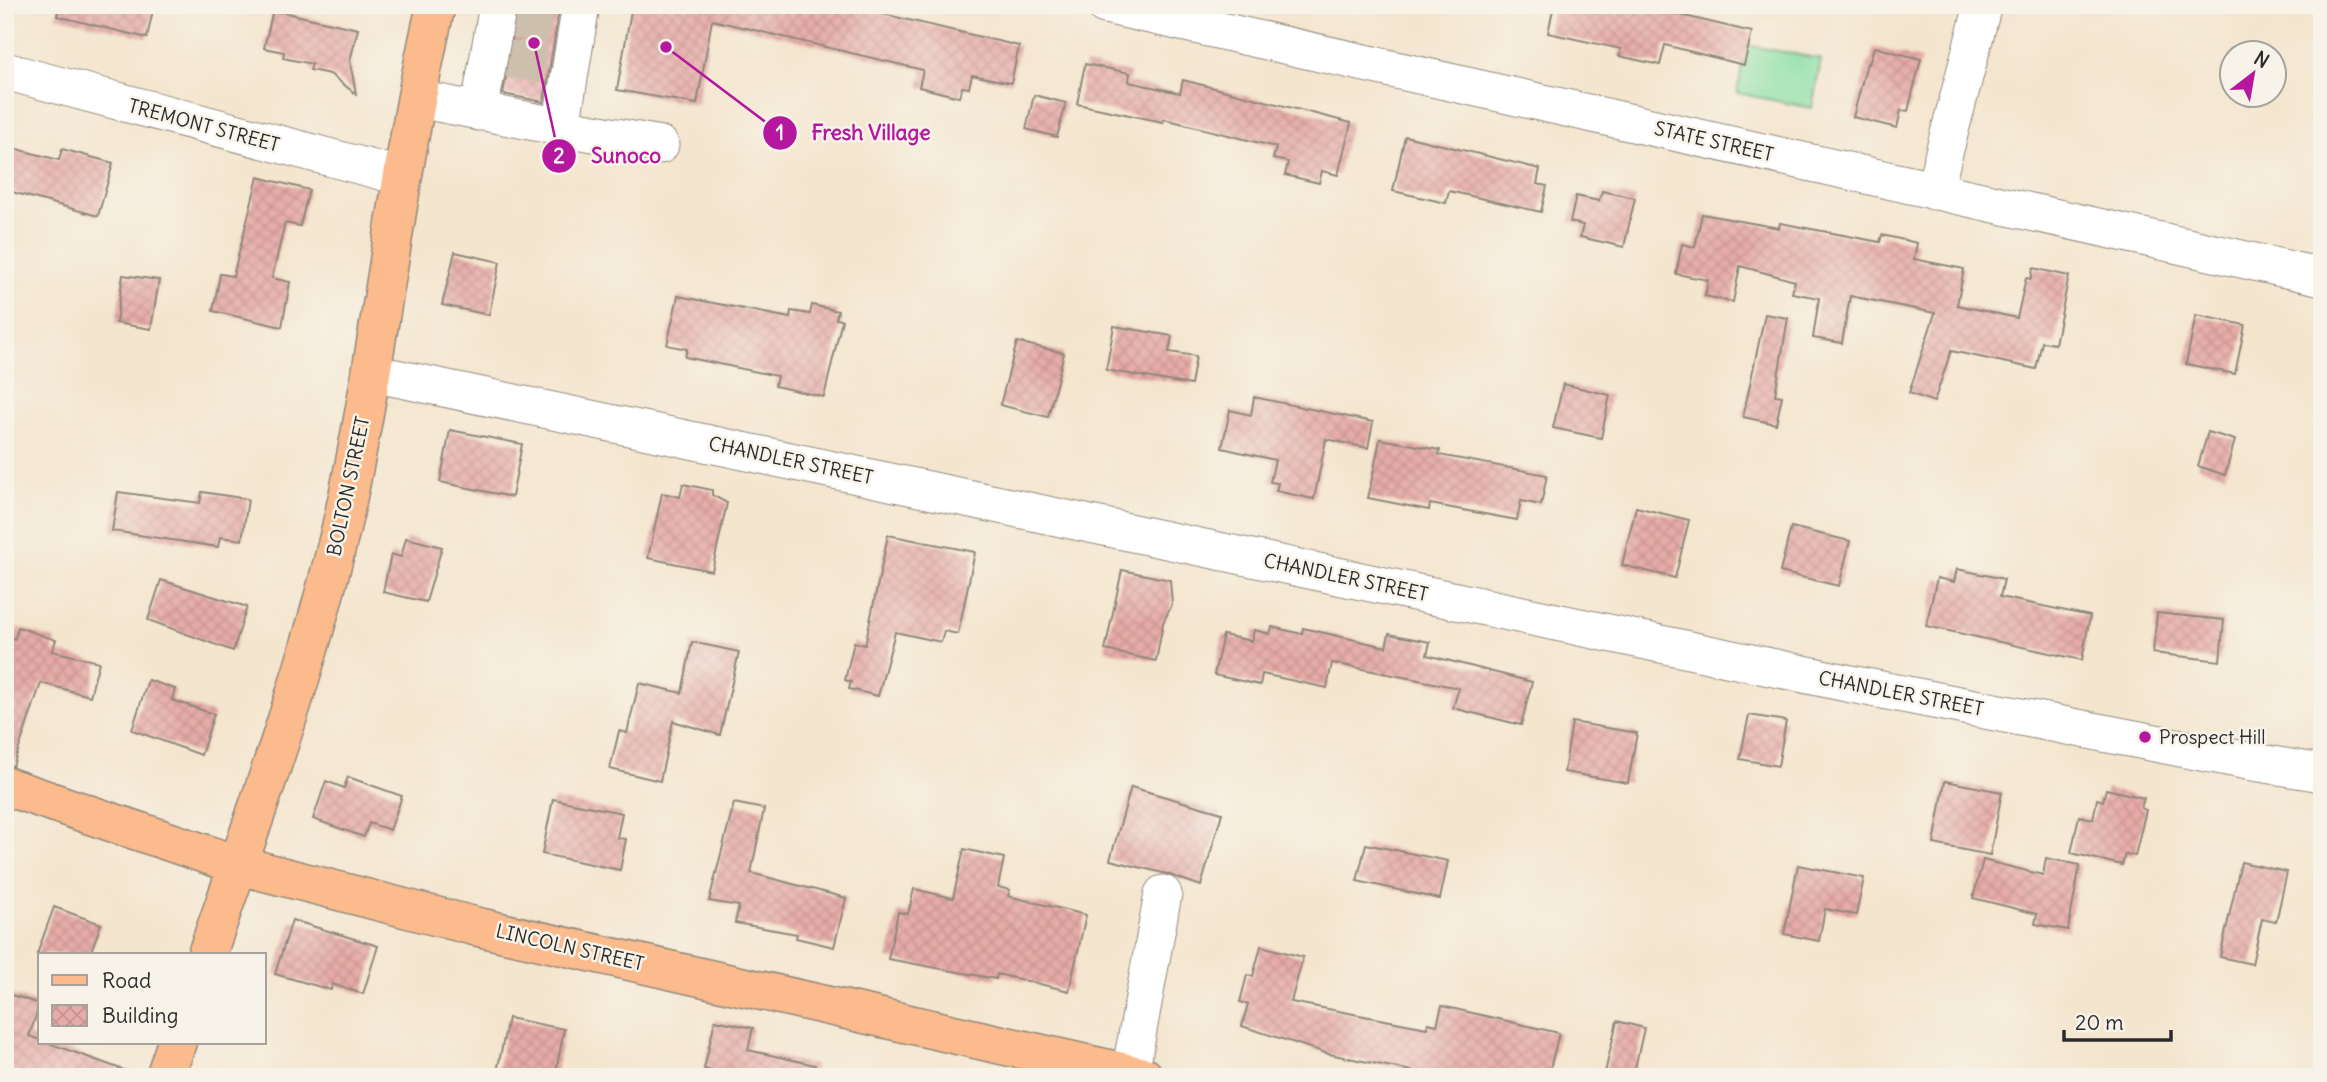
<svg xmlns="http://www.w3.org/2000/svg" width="2327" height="1082" viewBox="0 0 2327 1082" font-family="Delius,sans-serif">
	<defs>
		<pattern id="building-cross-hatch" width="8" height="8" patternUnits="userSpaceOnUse" patternTransform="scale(1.75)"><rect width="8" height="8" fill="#e7aca8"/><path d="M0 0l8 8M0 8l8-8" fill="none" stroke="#c69491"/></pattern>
	</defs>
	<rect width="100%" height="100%" fill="#f7f3e8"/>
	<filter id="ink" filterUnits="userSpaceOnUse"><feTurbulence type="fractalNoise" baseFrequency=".0143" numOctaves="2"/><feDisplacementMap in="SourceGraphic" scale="14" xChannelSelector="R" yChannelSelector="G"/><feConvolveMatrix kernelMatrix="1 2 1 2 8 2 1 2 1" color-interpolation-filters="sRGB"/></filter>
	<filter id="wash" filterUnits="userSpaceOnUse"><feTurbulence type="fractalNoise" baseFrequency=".00686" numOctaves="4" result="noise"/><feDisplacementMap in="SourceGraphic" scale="28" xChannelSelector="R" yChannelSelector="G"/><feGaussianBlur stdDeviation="1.57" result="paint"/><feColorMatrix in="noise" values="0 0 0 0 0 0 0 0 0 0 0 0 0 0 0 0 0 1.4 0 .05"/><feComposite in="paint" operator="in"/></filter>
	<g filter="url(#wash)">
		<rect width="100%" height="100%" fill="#f4e5ce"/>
		<polygon fill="#87dfa3" stroke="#598567" stroke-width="2" points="1746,45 1821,59 1812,108 1737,93"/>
		<g id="blocks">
			<g fill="url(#building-cross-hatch)">
				<polygon points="59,5 154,5 147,38 57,16"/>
				<polygon points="518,5 560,5 544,102 503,94"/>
				<polygon points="632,5 845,5 1019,46 1011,83 972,75 969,88 962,87 959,97 919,87 923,70 712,20 697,104 617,90"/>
				<polygon points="1554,5 1674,5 1672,13 1752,32 1744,65 1665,45 1660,65 1619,56 1621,49 1548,33"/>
				<polygon points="273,10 358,29 350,61 356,94 330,74 310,70 312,64 283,58 284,52 264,48"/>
				<polygon points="1874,47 1921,59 1908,111 1901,110 1897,128 1853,117 1867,63 1869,64"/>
				<polygon points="1085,64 1130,73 1129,82 1180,93 1183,80 1351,123 1338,175 1322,171 1319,183 1285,175 1288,162 1273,159 1276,147 1164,119 1163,122 1077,104"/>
				<polygon points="1034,95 1066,103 1057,137 1026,129"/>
				<polygon points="1405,136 1540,169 1537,184 1547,186 1541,212 1449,191 1446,203 1393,191"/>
				<polygon points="5,146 59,160 62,149 113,163 98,216 5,190"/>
				<polygon points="258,177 309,190 300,226 285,223 272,278 290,282 282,327 213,311 220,274 233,276"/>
				<polygon points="1602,191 1635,198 1624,247 1580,237 1583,225 1570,222 1576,196 1599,201"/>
				<polygon points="1702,214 1779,228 1780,223 1880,242 1882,235 1917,243 1914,259 1964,269 1957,305 2017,318 2026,278 2031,279 2033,268 2069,276 2055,344 2042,342 2036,369 1951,351 1934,402 1909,393 1935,313 1850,296 1842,343 1813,338 1819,298 1792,293 1795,281 1740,266 1733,302 1705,296 1708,280 1676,274 1682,244 1695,247"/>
				<polygon points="455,252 500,262 489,315 442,305"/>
				<polygon points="123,275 159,280 151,329 116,323"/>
				<polygon points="678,296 790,318 791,311 810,314 812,305 838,311 836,319 842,320 824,397 775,386 777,376 685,357 687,349 667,345"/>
				<polygon points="1765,314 1788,318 1775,395 1782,396 1776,424 1743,417"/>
				<polygon points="2196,315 2245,325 2235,374 2186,364"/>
				<polygon points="1114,326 1172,336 1169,352 1196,356 1191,385 1106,370"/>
				<polygon points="1017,342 1064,353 1048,417 1000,405"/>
				<polygon points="1563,384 1610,395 1601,438 1553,428"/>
				<polygon points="1254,397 1373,422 1368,448 1326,439 1314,499 1276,491 1278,483 1270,482 1275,460 1222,448 1230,410 1251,415"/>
				<polygon points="450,430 522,444 512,497 440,482"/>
				<polygon points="2208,432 2235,440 2225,475 2198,466"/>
				<polygon points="1380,439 1440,450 1439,455 1547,475 1541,505 1521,501 1517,520 1430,504 1429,510 1368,498"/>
				<polygon points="683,484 712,490 712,495 727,503 712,571 648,558 662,493 680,497"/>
				<polygon points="118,492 200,503 202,492 248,499 242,540 220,537 218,547 112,531"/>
				<polygon points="1636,507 1689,520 1675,578 1622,565"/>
				<polygon points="1791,527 1850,541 1839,586 1780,572"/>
				<polygon points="888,535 975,552 958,634 944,631 941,642 895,632 878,696 849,689 851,682 845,680 854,642 865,645"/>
				<polygon points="406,538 442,547 426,602 383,592 391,554 401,557"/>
				<polygon points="1957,569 2004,579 2000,597 2090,616 2082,660 1926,626 1937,578 1954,582"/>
				<polygon points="1122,570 1170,580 1172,604 1163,623 1156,661 1105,650"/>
				<polygon points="161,580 247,607 233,651 148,620"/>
				<polygon points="2157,613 2224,620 2220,661 2153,653"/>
				<polygon points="18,627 56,640 52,651 99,662 90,696 41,683 13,766 5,765 5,636 15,639"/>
				<polygon points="1272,627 1302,634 1303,628 1386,647 1389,634 1430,642 1427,655 1532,682 1521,725 1453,708 1459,688 1332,663 1327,688 1262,674 1260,685 1214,675 1223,635 1252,641 1254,630 1270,634"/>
				<polygon points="692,642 739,652 720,735 673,721 660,781 610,769 619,731 627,733 639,683 682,693"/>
				<polygon points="148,680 175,689 172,700 214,714 201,755 132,730"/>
				<polygon points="1749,715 1786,721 1778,766 1740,759"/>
				<polygon points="1572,722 1637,733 1628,783 1564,772"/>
				<polygon points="348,777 402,796 390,830 369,823 364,837 313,819 326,781 344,788"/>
				<polygon points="1945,781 2002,792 1990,855 1934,844"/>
				<polygon points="1131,787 1222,813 1201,886 1167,874 1110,860"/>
				<polygon points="2106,789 2144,798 2141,808 2146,810 2135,856 2125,854 2122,865 2071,853 2079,816 2093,819 2097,799 2103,801"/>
				<polygon points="553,799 622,813 617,838 626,839 620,870 542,854"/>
				<polygon points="734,803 764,809 751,873 846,898 834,947 796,938 797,934 735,923 739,906 709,901"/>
				<polygon points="1366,844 1448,861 1440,899 1357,881"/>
				<polygon points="964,849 1004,858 998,887 1010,890 1008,896 1086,915 1069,991 997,974 996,979 888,959 898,912 908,914 914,889 953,898"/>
				<polygon points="2046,858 2080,865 2068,930 2035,924 2037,914 1973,898 1983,860 2043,875"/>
				<polygon points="2241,862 2287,872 2276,922 2262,919 2252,964 2220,957"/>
				<polygon points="1798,865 1864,878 1856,915 1825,909 1819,941 1784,934"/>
				<polygon points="54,907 101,924 90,954 37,954"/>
				<polygon points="292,920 378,946 363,994 332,984 331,990 275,974"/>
				<polygon points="1261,946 1303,957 1291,1002 1427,1028 1428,1023 1437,1025 1442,1006 1559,1033 1548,1077 1440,1077 1329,1054 1242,1026 1248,1004 1240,1002 1247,975 1253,976"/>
				<polygon points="5,993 40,1004 29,1036 132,1073 131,1077 5,1077"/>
				<polygon points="508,1018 564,1029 555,1077 496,1077"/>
				<polygon points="715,1020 753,1028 748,1050 815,1065 814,1077 736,1077 704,1069"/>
				<polygon points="1617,1021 1644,1028 1633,1077 1604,1077"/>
			</g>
		</g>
	</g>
	<g filter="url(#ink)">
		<use href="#blocks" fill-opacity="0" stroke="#90887c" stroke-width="2"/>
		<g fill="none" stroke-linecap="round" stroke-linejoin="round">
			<g stroke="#ccc0ad" stroke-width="37" stroke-dasharray="37 18" stroke-linecap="butt">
				<polyline points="514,19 560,27"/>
				<polyline points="508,59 554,66"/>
			</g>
			<defs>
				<g id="minor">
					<polyline points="1105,5 2322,277"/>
					<polyline points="5,71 403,177"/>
					<polyline points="418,99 561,127 581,5"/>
					<polyline points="479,112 498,5"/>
					<polyline points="561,127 660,145"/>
					<polyline points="1934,191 1983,5"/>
					<polyline points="372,373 1851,684 2253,762 2322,773"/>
					<polyline points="1130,1074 1163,894"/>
				</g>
				<g id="major">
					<polyline points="5,786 238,865 474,926 1144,1077"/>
					<path d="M207,954C257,810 310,665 344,515C381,346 397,174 436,5"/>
					<polyline points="165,1077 177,1042"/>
				</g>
			</defs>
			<use href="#minor" stroke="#90887c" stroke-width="39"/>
			<use href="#major" stroke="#90887c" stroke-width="41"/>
			<use href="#minor" stroke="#fff" stroke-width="37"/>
			<use href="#major" stroke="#fbbb8c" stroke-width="38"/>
		</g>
	</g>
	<circle fill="#b5179e" stroke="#f7f3e8" stroke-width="2.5" cx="2145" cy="737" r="7"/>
	<g text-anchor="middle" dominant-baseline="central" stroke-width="5" stroke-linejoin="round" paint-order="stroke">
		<g font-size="19" fill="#2b2b2b" stroke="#f7f3e8">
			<text transform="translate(204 125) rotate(15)">TREMONT STREET</text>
			<text transform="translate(1714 141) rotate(13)">STATE STREET</text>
			<text transform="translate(791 460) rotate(12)">CHANDLER STREET</text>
			<text transform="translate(348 486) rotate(-78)">BOLTON STREET</text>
			<text transform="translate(1346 577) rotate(12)">CHANDLER STREET</text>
			<text transform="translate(1901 693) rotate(11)">CHANDLER STREET</text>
			<text transform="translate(570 947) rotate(13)">LINCOLN STREET</text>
		</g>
		<g font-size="19" fill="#2b2b2b" stroke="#f7f3e8" text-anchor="start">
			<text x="2159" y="737">Prospect Hill</text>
		</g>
	</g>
	<path fill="none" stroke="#b5179e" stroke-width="2.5" d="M666 47L780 133M534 43L559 156"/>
	<g fill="#b5179e" stroke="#f7f3e8" stroke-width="2.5">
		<circle cx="666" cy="47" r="7"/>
		<circle cx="534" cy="43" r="7"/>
		<circle cx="780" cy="133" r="18"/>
		<circle cx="559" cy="156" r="18"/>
	</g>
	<g font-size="21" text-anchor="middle" font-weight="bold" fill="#fff">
		<text x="780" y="140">1</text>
		<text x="559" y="163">2</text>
	</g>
	<g font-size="21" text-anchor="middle" font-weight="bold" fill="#b5179e" stroke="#f7f3e8" stroke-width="5" stroke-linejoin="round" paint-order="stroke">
		<text x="871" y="140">Fresh Village</text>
		<text x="626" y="163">Sunoco</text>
	</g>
	<rect width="2327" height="1082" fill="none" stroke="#f7f3e8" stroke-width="28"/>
	<rect x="38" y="953" width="228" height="91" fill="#f7f3e8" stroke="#a5a39c" stroke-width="2"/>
	<rect x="52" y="975" width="35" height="10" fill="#fbbb8c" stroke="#a5a39c" stroke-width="2"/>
	<text x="102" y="988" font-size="21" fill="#2b2b2b">Road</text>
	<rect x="52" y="1005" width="35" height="21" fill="url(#building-cross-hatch)" stroke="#a5a39c" stroke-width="2"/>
	<text x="102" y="1023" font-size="21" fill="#2b2b2b">Building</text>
	<g transform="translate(2253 74) rotate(31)"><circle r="33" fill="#f7f3e8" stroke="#a5a39c" stroke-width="2"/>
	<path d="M0-5L12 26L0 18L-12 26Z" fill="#b5179e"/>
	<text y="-10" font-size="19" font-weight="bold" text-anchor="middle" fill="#2b2b2b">N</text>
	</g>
	<path d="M2064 1030v10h107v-10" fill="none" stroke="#2b2b2b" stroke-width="3.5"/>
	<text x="2075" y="1030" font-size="21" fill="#2b2b2b" stroke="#f7f3e8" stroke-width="5" paint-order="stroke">20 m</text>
</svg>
